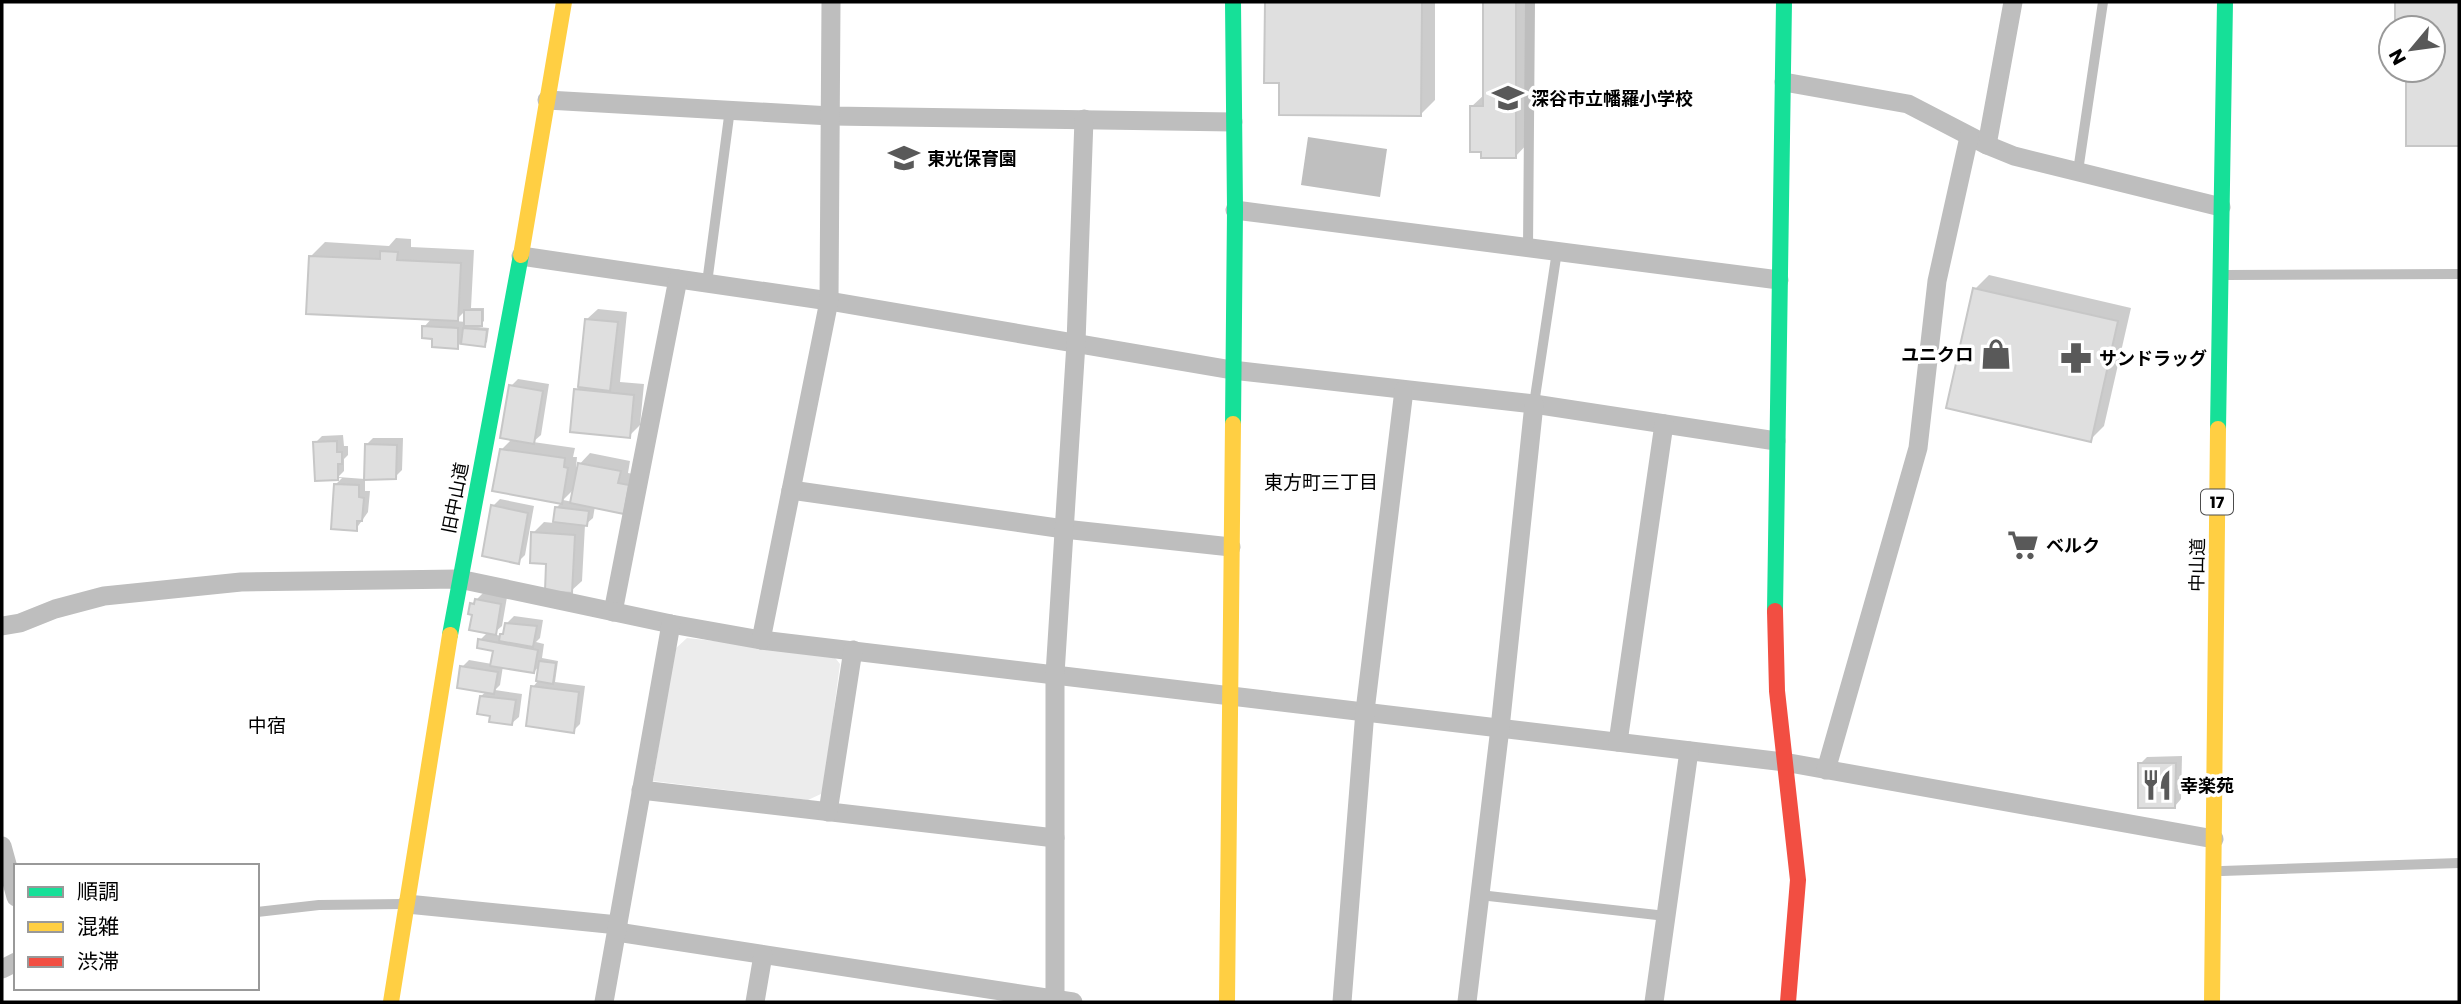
<svg xmlns="http://www.w3.org/2000/svg" width="2461" height="1004" viewBox="0 0 2461 1004" font-family="Poppins,'Noto Sans JP',sans-serif">
	<rect width="100%" height="100%" fill="#fff"/>
	<polygon fill="#ececec" points="687,638 832,654 840,664 823,793 808,800 653,781 674,650"/>
	<polygon fill="#bfbfbf" points="1308,137 1387,149 1380,197 1301,185"/>
	<g fill="#0003" fill-rule="evenodd">
		<polygon points="1266,2 1435,2 1435,100 1421,114 1280,81 1266,81"/>
		<polygon points="1484,2 1529,2 1529,142 1515,157 1471,107 1485,94"/>
		<polygon points="2397,2 2459,2 2459,145 2408,144 2408,70 2433,70 2433,28 2396,28"/>
		<path d="M396,238L411,239V247L474,250L471,308H484V321L478,327L489,328L487,342L484,345L462,342L457,347L424,327L432,318L310,257L325,242L389,246ZM465,311L466,322L455,321Z"/>
		<polygon points="1989,275 2131,308 2104,426 2090,440 1975,289"/>
		<polygon points="598,309 627,312 620,382 644,384 640,425 629,436 576,390 580,386 587,319"/>
		<path d="M518,379L549,384L541,435L533,442L575,448L573,457H577L576,468L590,453L630,461L628,473L639,475L634,501L595,506L593,518L585,525L582,581L571,591L548,562L533,533L544,522L554,523L557,507L562,502L501,450L513,438L511,386ZM575,488L573,502L563,500Z"/>
		<polygon points="343,435 344,446 348,446 348,455 344,459 344,471 338,477 365,479 365,491 370,491 368,512 356,529 335,485 342,478 316,479 315,443 322,436"/>
		<polygon points="373,438 403,438 402,470 395,477 366,445"/>
		<polygon points="500,499 534,506 525,555 518,562 493,506"/>
		<polygon points="483,593 507,597 502,626 493,634 501,636 505,631 507,623 514,616 543,620 540,638 536,642 544,644 542,658 558,661 555,682 585,686 580,724 573,731 533,687 537,682 540,665 534,672 503,666 500,685 495,690 522,694 519,717 512,723 492,715 481,696 487,691 462,667 469,660 492,664 495,649 480,640 489,631 474,614 472,604"/>
		<polygon points="2182,756 2181,799 2175,806 2140,764 2147,757"/>
	</g>
	<g fill="#dfdfdf" stroke="#c7c7c7" stroke-width="2">
		<polygon points="1265,2 1422,2 1421,116 1279,115 1279,83 1264,83"/>
		<polygon points="1483,2 1516,2 1516,158 1481,158 1481,152 1470,152 1470,106 1483,106"/>
		<polygon points="2395,2 2459,2 2459,146 2406,146 2406,70 2433,70 2433,28 2395,28"/>
		<polygon points="380,251 398,252 397,260 461,263 458,321 306,314 309,256 380,259"/>
		<polygon points="1973,288 2118,321 2091,442 1946,408"/>
		<rect x="464" y="310" width="18" height="16"/>
		<polygon points="585,319 618,322 610,391 578,387"/>
		<polygon points="422,326 458,328 458,349 432,347 432,339 422,338"/>
		<polygon points="463,328 487,330 485,347 461,344"/>
		<polygon points="509,385 543,391 534,444 500,438"/>
		<polygon points="574,389 634,395 630,438 570,432"/>
		<polygon points="337,441 337,452 342,452 342,464 338,464 338,480 315,481 313,442"/>
		<polygon points="365,444 397,445 396,479 364,480"/>
		<polygon points="500,449 565,458 564,467 568,468 562,504 492,491"/>
		<polygon points="578,463 621,471 618,483 629,485 624,514 570,503"/>
		<polygon points="334,484 359,485 359,497 364,498 362,521 357,521 357,531 331,529"/>
		<polygon points="491,505 528,513 519,564 482,556"/>
		<polygon points="555,507 589,511 587,526 553,522"/>
		<polygon points="531,532 575,535 572,593 545,591 546,564 530,563"/>
		<polygon points="475,599 501,604 496,635 469,630 472,615 468,614 470,603 474,604"/>
		<polygon points="505,623 537,626 533,647 499,641 500,634 503,634"/>
		<polygon points="478,639 538,650 534,673 490,666 493,651 477,648"/>
		<polygon points="539,661 556,663 553,684 536,681"/>
		<polygon points="460,666 498,672 494,694 457,688"/>
		<polygon points="531,686 579,692 574,733 526,726"/>
		<polygon points="480,696 516,700 512,725 489,722 490,716 477,714"/>
		<polygon points="2138,763 2176,763 2175,808 2138,808"/>
	</g>
	<g fill="none" stroke-linecap="round" stroke-linejoin="round">
		<g stroke="#bebebe" stroke-width="10">
			<polyline points="2078,171 2103,2"/>
			<polyline points="1528,247 1530,2"/>
			<polyline points="2225,275 2459,274"/>
			<polyline points="707,283 730,109"/>
			<polyline points="1534,404 1557,251"/>
			<polyline points="2222,871 2459,863"/>
			<polyline points="1480,895 1666,916"/>
			<polyline points="257,912 319,905 403,904"/>
		</g>
		<g stroke="#bebebe" stroke-width="19">
			<polyline points="1784,82 1908,104 1987,145 2013,2"/>
			<polyline points="547,100 831,116 1233,122"/>
			<polyline points="1987,145 2014,156 2221,207"/>
			<polyline points="1235,210 1779,280"/>
			<polyline points="521,256 829,301 1232,370 1534,404 1776,441"/>
			<polyline points="791,490 1064,529 1231,547"/>
			<polyline points="613,612 678,279"/>
			<polyline points="2,626 20,623 55,609 104,596 241,582 459,579 671,624 761,640 1784,762 2214,839"/>
			<polyline points="761,640 829,301 831,2"/>
			<polyline points="1618,742 1664,424"/>
			<polyline points="1826,770 1918,448 1937,281 1969,137"/>
			<polyline points="641,790 1055,838"/>
			<polyline points="828,812 853,650"/>
			<polyline points="2,846 16,897"/>
			<polyline points="407,904 618,925"/>
			<polyline points="617,932 1073,1002"/>
			<polyline points="2,969 16,962"/>
			<polyline points="1055,1000 1055,674 1076,343 1084,119"/>
			<polyline points="604,1002 671,624"/>
			<polyline points="755,1002 763,955"/>
			<polyline points="1342,1002 1365,711 1404,390"/>
			<polyline points="1467,1002 1500,728 1534,404"/>
			<polyline points="1654,1002 1689,751"/>
		</g>
		<g stroke="#16e098" stroke-width="16">
			<polyline points="1233,424 1235,210 1233,2"/>
			<polyline points="2218,429 2225,2"/>
			<polyline points="1775,611 1784,2"/>
			<polyline points="450,635 521,255"/>
		</g>
		<g stroke="#ffcf43" stroke-width="16">
			<polyline points="521,255 564,2"/>
			<polyline points="391,1002 450,635"/>
			<polyline points="1227,1002 1233,424"/>
			<polyline points="2212,1002 2218,429"/>
		</g>
		<polyline stroke="#f24e42" stroke-width="16" points="1775,611 1777,691 1798,880 1788,1002"/>
	</g>
	<defs>
		<symbol id="school-bare" viewBox="-9 -9 18 18"><path d="M0-5L7-2L0 1L-7-2ZM-4 1L0 2.5L4 1V4Q0 6-4 4Z" fill="#595959" stroke="#fff" stroke-width="2.5" paint-order="stroke"/></symbol>
		<symbol id="shop-bare" viewBox="-9 -9 18 18"><path d="M-5-2.5h2.3a2.7 3.5 0 0 1 5.4 0H5L5.5 6h-11ZM-1.5-2.5h3a1.5 2.3 0 0 0-3 0Z" fill="#595959" stroke="#fff" stroke-width="2.5" paint-order="stroke"/></symbol>
		<symbol id="pharmacy-bare" viewBox="-9 -9 18 18"><path d="M-2-6h4v4h4v4h-4v4h-4v-4h-4v-4h4Z" fill="#595959" stroke="#fff" stroke-width="2.5" paint-order="stroke"/></symbol>
		<symbol id="supermarket-bare" viewBox="-9 -9 18 18"><path d="M-6-5.5h2.5l.6 2H6L4.5 2H-2.5L-4.4-4H-6ZM-1.5 3.2a1.3 1.3 0 1 0 .1 0ZM3 3.2a1.3 1.3 0 1 0 .1 0Z" fill="#595959" stroke="#fff" stroke-width="2.5" paint-order="stroke"/></symbol>
		<symbol id="restaurant-bare" viewBox="-9 -9 18 18"><path d="M-5-6h1v4h1v-4h1v4h1v-4h1v5L-1.5 .5V6h-2V.5L-5-1ZM5-6V6H3V1.5H1.5Q1.5-4 5-6Z" fill="#595959" stroke="#fff" stroke-width="2.5" paint-order="stroke"/></symbol>
	</defs>
	<g fill-rule="evenodd">
		<use href="#school-bare" x="1486" y="76" width="44" height="44"/>
		<use href="#school-bare" x="882" y="136" width="44" height="44"/>
		<use href="#shop-bare" x="1974" y="332" width="44" height="44"/>
		<use href="#pharmacy-bare" x="2054" y="336" width="44" height="44"/>
		<use href="#supermarket-bare" x="2001" y="523" width="44" height="44"/>
		<use href="#restaurant-bare" x="2135" y="763" width="44" height="44"/>
	</g>
	<g text-anchor="middle" dominant-baseline="central" stroke-width="7" stroke-linejoin="round" paint-order="stroke">
		<rect fill="#fff" stroke="#4c4c4c" stroke-width="2" x="2201" y="489.5" width="32" height="25" rx="5"/>
		<g font-size="16" font-weight="bold" fill="#000">
			<text x="2217" y="502">17</text>
		</g>
		<g font-size="18" font-weight="bold" fill="#000" stroke="#fff" text-anchor="start">
			<text x="1531" y="98">深谷市立幡羅小学校</text>
			<text x="927" y="158">東光保育園</text>
			<text x="1973" y="354" text-anchor="end">ユニクロ</text>
			<text x="2099" y="358">サンドラッグ</text>
			<text x="2046" y="545">ベルク</text>
			<text x="2180" y="785">幸楽苑</text>
		</g>
		<g font-size="18" fill="#000" stroke="#fff">
			<text transform="translate(455 498) rotate(-79)">旧中山道</text>
			<text transform="translate(2197 565) rotate(-89)">中山道</text>
		</g>
		<g font-size="19" fill="#000" stroke="#fff">
			<text x="1321" y="482">東方町三丁目</text>
			<text x="267" y="725">中宿</text>
		</g>
	</g>
	<rect width="2461" height="1004" fill="none" stroke="#000000" stroke-width="7"/>
	<rect x="14" y="864" width="245" height="126" fill="#ffffff" stroke="#999999" stroke-width="2"/>
	<rect x="28" y="887" width="35" height="10" fill="#16e098" stroke="#999999" stroke-width="2"/>
	<text x="77" y="899" font-size="21" fill="#000000">順調</text>
	<rect x="28" y="922" width="35" height="10" fill="#ffcf43" stroke="#999999" stroke-width="2"/>
	<text x="77" y="934" font-size="21" fill="#000000">混雑</text>
	<rect x="28" y="957" width="35" height="10" fill="#f24e42" stroke="#999999" stroke-width="2"/>
	<text x="77" y="969" font-size="21" fill="#000000">渋滞</text>
	<g transform="translate(2412 49) rotate(241)"><circle r="33" fill="#ffffff" stroke="#999999" stroke-width="2"/>
	<path d="M0-5L12 26L0 18L-12 26Z" fill="#595959"/>
	<text y="-10" font-size="19" font-weight="bold" text-anchor="middle" fill="#000000">N</text>
	</g>
</svg>
